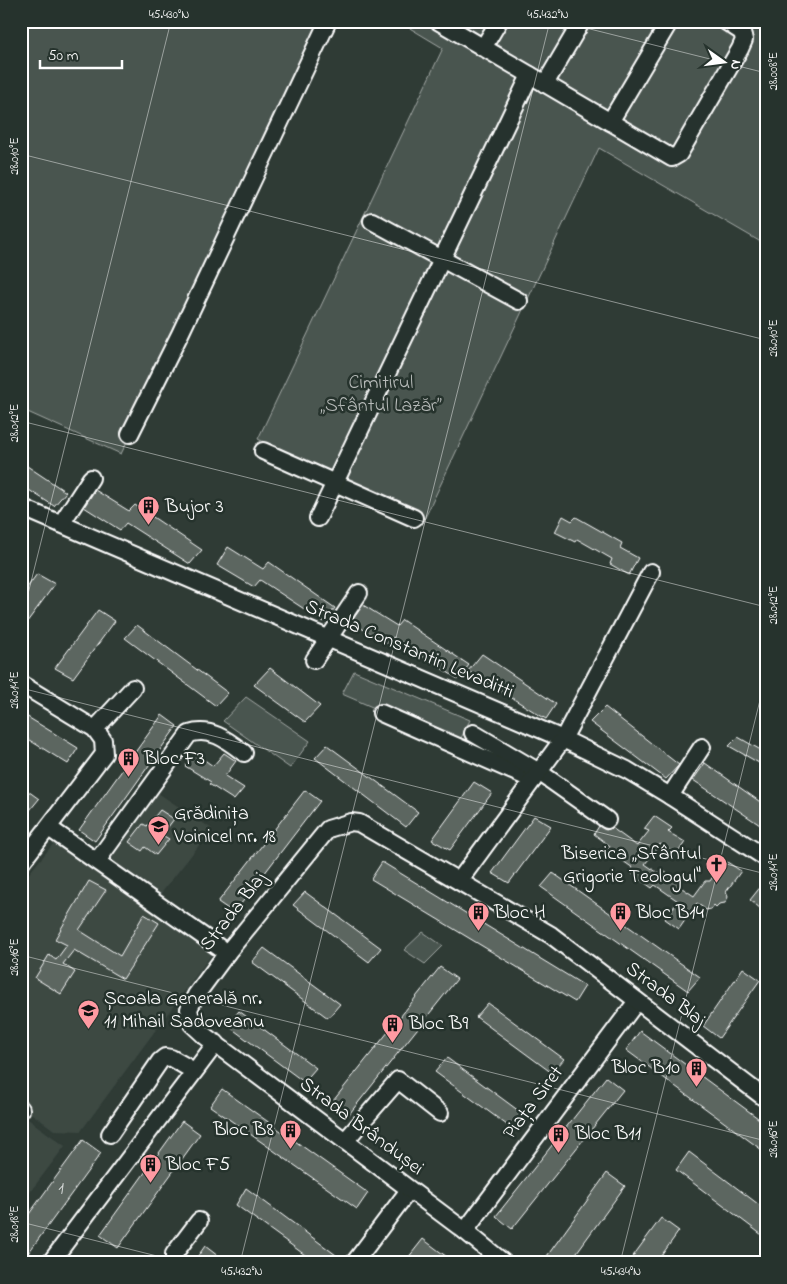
<svg xmlns="http://www.w3.org/2000/svg" width="787" height="1284" viewBox="0 0 787 1284" font-family="'Indie Flower',sans-serif">
	<rect width="100%" height="100%" fill="#2f3b35"/>
	<filter id="ink" filterUnits="userSpaceOnUse"><feTurbulence type="fractalNoise" baseFrequency=".02" numOctaves="2"/><feDisplacementMap in="SourceGraphic" scale="10" xChannelSelector="R" yChannelSelector="G"/><feConvolveMatrix kernelMatrix="1 2 1 2 8 2 1 2 1" color-interpolation-filters="sRGB"/></filter>
	<g filter="url(#ink)">
		<g fill="#3c4842">
			<polygon points="155,791 212,829 159,896 105,861"/>
			<polygon points="54,843 212,954 81,1131 54,1130 21,1106 21,883"/>
			<polygon points="21,1114 65,1146 21,1204"/>
		</g>
		<g fill="#4a544f" stroke="#a4aaa7">
			<polygon points="21,21 331,21 121,454 21,409"/>
			<polygon points="398,21 766,21 766,245 599,148 423,522 258,439 443,48"/>
			<polygon points="354,671 470,720 458,744 342,694"/>
			<polygon points="246,697 310,741 290,768 223,721"/>
			<polygon points="423,932 443,946 425,964 404,950"/>
		</g>
		<g fill="#5b6661" stroke="#fff">
			<polygon points="21,462 66,492 54,506 21,485"/>
			<polygon points="95,490 129,511 135,505 202,550 190,564 126,523 120,530 84,507"/>
			<polygon points="563,516 572,521 576,517 622,543 620,548 638,558 629,575 610,564 612,559 577,539 575,542 555,532"/>
			<polygon points="228,547 263,569 269,562 335,608 324,622 260,580 254,587 217,565"/>
			<polygon points="37,574 55,584 21,630 21,596"/>
			<polygon points="363,605 397,626 402,620 469,665 458,679 393,637 388,644 351,622"/>
			<polygon points="98,610 115,621 73,678 55,668"/>
			<polygon points="137,625 228,693 216,706 125,638"/>
			<polygon points="482,654 556,704 546,719 468,671"/>
			<polygon points="270,668 320,706 305,722 254,685"/>
			<polygon points="605,707 679,765 666,779 590,722"/>
			<polygon points="21,713 78,748 68,764 21,735"/>
			<polygon points="162,715 177,726 95,841 79,830"/>
			<polygon points="738,737 766,753 766,767 729,746"/>
			<polygon points="327,745 418,812 406,827 315,758"/>
			<polygon points="224,753 236,761 225,776 244,788 234,800 209,784 211,782 185,766 196,754 213,766"/>
			<polygon points="705,763 766,806 766,829 693,780"/>
			<polygon points="474,782 492,793 450,850 432,840"/>
			<polygon points="21,786 39,799 21,821"/>
			<polygon points="305,790 320,801 234,913 218,902"/>
			<polygon points="160,810 174,819 162,835 169,839 156,855 145,847 142,851 129,842 143,824 147,826"/>
			<polygon points="534,816 551,826 509,883 492,873"/>
			<polygon points="654,816 672,828 668,832 685,842 677,854 660,844 645,864 658,873 662,870 681,883 679,886 694,896 705,881 710,881 724,860 741,871 726,892 728,897 725,903 719,904 716,907 714,905 711,909 706,910 697,903 679,929 665,919 678,901 655,885 652,888 630,872 633,868 607,850 610,846 594,834 599,826 606,830 612,828 637,846 649,831 644,829"/>
			<polygon points="382,862 585,986 575,1002 371,879"/>
			<polygon points="553,873 700,977 688,991 541,887"/>
			<polygon points="766,880 766,913 750,900"/>
			<polygon points="89,881 106,890 79,930 120,956 144,914 159,923 123,979 74,950 63,964 75,972 61,994 35,978 49,955 56,960 67,945 55,939"/>
			<polygon points="305,892 381,948 369,962 293,905"/>
			<polygon points="264,948 340,1004 328,1018 252,962"/>
			<polygon points="440,967 457,979 346,1118 329,1106"/>
			<polygon points="743,968 760,980 719,1038 703,1026"/>
			<polygon points="488,1003 564,1059 552,1073 476,1017"/>
			<polygon points="239,1011 316,1068 304,1082 227,1025"/>
			<polygon points="640,1031 766,1124 766,1153 626,1050"/>
			<polygon points="447,1058 523,1114 511,1128 435,1072"/>
			<polygon points="606,1077 623,1090 512,1229 496,1216"/>
			<polygon points="222,1089 368,1193 357,1209 210,1106"/>
			<polygon points="182,1121 200,1134 118,1248 100,1235"/>
			<polygon points="83,1140 101,1153 21,1263 21,1225"/>
			<polygon points="689,1152 766,1210 766,1238 676,1170"/>
			<polygon points="607,1173 625,1186 569,1263 542,1263"/>
			<polygon points="246,1188 336,1255 330,1263 316,1263 236,1205"/>
			<polygon points="661,1218 679,1231 656,1263 628,1263"/>
			<polygon points="423,1239 455,1263 415,1263 408,1258"/>
			<polygon points="205,1246 227,1263 193,1263"/>
		</g>
		<g fill="none" stroke-linecap="round" stroke-linejoin="round">
			<defs>
				<g id="minor">
					<polyline points="438,21 672,158 679,154 740,49 744,40 742,32 725,21"/>
					<polyline points="483,48 499,21"/>
					<polyline points="545,84 582,21"/>
					<polyline points="610,122 670,21"/>
					<polyline points="372,221 519,301"/>
					<polyline points="130,434 180,334 328,21"/>
					<polyline points="263,451 414,518"/>
					<polyline points="21,507 563,739 627,770 670,796 766,858"/>
					<polyline points="318,518 530,75"/>
					<polyline points="61,524 91,478"/>
					<polyline points="314,660 359,593"/>
					<polyline points="21,684 95,729 103,740 104,754 21,863"/>
					<polyline points="381,713 533,780"/>
					<polyline points="95,729 133,688"/>
					<polyline points="473,733 539,772 607,820"/>
					<polyline points="670,796 702,747"/>
					<polyline points="49,828 227,953"/>
					<path d="M97,861L189,734C211,727 227,740 244,753"/>
					<polyline points="459,881 563,739 651,572"/>
					<polyline points="21,1109 21,1110"/>
					<polyline points="110,1134 160,1061 165,1057 171,1058 194,1071"/>
					<polyline points="345,1141 398,1080 440,1113"/>
					<polyline points="465,1231 637,1001"/>
					<polyline points="50,1263 216,1043"/>
					<polyline points="174,1263 174,1254 199,1221"/>
					<polyline points="354,1263 409,1190"/>
					<polyline points="504,1263 465,1231 205,1036 192,1024 189,1009 196,995 227,953 328,829 351,822 359,823 551,935 766,1099"/>
				</g>
			</defs>
			<use href="#minor" stroke="#fff" stroke-width="20"/>
			<use href="#minor" stroke="#26332d" stroke-width="16"/>
		</g>
	</g>
	<path fill="none" stroke="#fff" stroke-width="1" stroke-opacity="0.45" d="M558,21L766,73M21,154L766,340M21,421L766,607M21,622L171,21M21,688L766,874M21,955L766,1141M21,1222L185,1263M240,1263L550,21M620,1263L766,676"/>
	<defs>
		<symbol id="building-pin" viewBox="-11 -11 22 30"><path d="M0 17L-7.5 6A9.5 9.5 0 1 1 7.5 6Z" fill="#ff9aa2" stroke="#26332d"/><path d="M-4-6H4V6H1V3H-1V6H-4ZM-2.5-4.3h1.7v1.8h-1.7ZM.8-4.3h1.7v1.8H.8ZM-2.5-1h1.7V.8h-1.7ZM.8-1h1.7V.8H.8Z" fill="#111"/></symbol>
		<symbol id="school-pin" viewBox="-11 -11 22 30"><path d="M0 17L-7.5 6A9.5 9.5 0 1 1 7.5 6Z" fill="#ff9aa2" stroke="#26332d"/><path d="M0-5L7-2L0 1L-7-2ZM-4 1L0 2.5L4 1V4Q0 6-4 4Z" fill="#111"/></symbol>
		<symbol id="church-pin" viewBox="-11 -11 22 30"><path d="M0 17L-7.5 6A9.5 9.5 0 1 1 7.5 6Z" fill="#ff9aa2" stroke="#26332d"/><path d="M-1.2-6h2.4v3.5h3.3v2.4h-3.3V6h-2.4V-.1h-3.3v-2.4h3.3Z" fill="#111"/></symbol>
	</defs>
	<g fill-rule="evenodd">
		<use href="#building-pin" x="136" y="494" width="25" height="34"/>
		<use href="#building-pin" x="116" y="746" width="25" height="34"/>
		<use href="#school-pin" x="146" y="814" width="25" height="34"/>
		<use href="#church-pin" x="704" y="852" width="25" height="34"/>
		<use href="#building-pin" x="466" y="900" width="25" height="34"/>
		<use href="#building-pin" x="608" y="900" width="25" height="34"/>
		<use href="#school-pin" x="76" y="998" width="25" height="34"/>
		<use href="#building-pin" x="380" y="1012" width="25" height="34"/>
		<use href="#building-pin" x="684" y="1056" width="25" height="34"/>
		<use href="#building-pin" x="278" y="1118" width="25" height="34"/>
		<use href="#building-pin" x="546" y="1122" width="25" height="34"/>
		<use href="#building-pin" x="138" y="1152" width="25" height="34"/>
	</g>
	<g text-anchor="middle" dominant-baseline="central" stroke-width="5" stroke-linejoin="round" paint-order="stroke">
		<g font-size="18" fill="#d6d9d8">
			<text x="61" y="1189">1</text>
		</g>
		<g font-size="20" fill="#b7bbb9" stroke="#26332d">
			<text x="381" y="383">Cimitirul<tspan x="381" dy="23">„Sfântul Lazăr”</tspan></text>
		</g>
		<g font-size="20" fill="#fff" stroke="#26332d" text-anchor="start">
			<text x="165" y="507">Bujor 3</text>
			<text x="144" y="759">Bloc F3</text>
			<text x="174" y="814">Grădinița<tspan x="174" dy="23">Voinicel nr. 18</tspan></text>
			<text x="701" y="854" text-anchor="end">Biserica „Sfântul<tspan x="701" dy="23">Grigorie Teologul"</tspan></text>
			<text x="494" y="913">Bloc H</text>
			<text x="636" y="913">Bloc B14</text>
			<text x="104" y="999">Școala Generală nr.<tspan x="104" dy="23">11 Mihail Sadoveanu</tspan></text>
			<text x="409" y="1024">Bloc B9</text>
			<text x="680" y="1068" text-anchor="end">Bloc B10</text>
			<text x="274" y="1130" text-anchor="end">Bloc B8</text>
			<text x="575" y="1134">Bloc B11</text>
			<text x="166" y="1165">Bloc F5</text>
		</g>
		<g font-size="20" fill="#fff" stroke="#26332d">
			<text transform="translate(409 650) rotate(23)">Strada Constantin Levaditti</text>
			<text transform="translate(234 912) rotate(-52)">Strada Blaj</text>
			<text transform="translate(665 995) rotate(37)">Strada Blaj</text>
			<text transform="translate(534 1103) rotate(-53)">Piața Siret</text>
			<text transform="translate(361 1127) rotate(37)">Strada Brândușei</text>
		</g>
	</g>
	<rect width="787" height="1284" fill="none" stroke="#26332d" stroke-width="55"/>
	<g transform="translate(724 62) rotate(104)" stroke="#26332d" stroke-width="4" paint-order="stroke">
	<path d="M0-4L9 19L0 12L-9 19Z" fill="#ffffff"/>
	<text y="-8" font-size="14" font-weight="bold" text-anchor="middle" fill="#ffffff">N</text>
	</g>
	<path d="M40 60v8h82v-8" fill="none" stroke="#ffffff" stroke-width="2.5"/>
	<text x="48" y="60" font-size="15" fill="#ffffff" stroke="#26332d" stroke-width="4" paint-order="stroke">50 m</text>
	<rect x="28" y="28" width="732" height="1228" fill="none" stroke="#fff" stroke-width="2"/>
	<g font-size="12" text-anchor="middle" fill="#fff">
		<text x="169" y="18">45.430°N</text>
		<text x="548" y="18">45.432°N</text>
		<text transform="translate(773 71) rotate(-90)" y="4">28.008°E</text>
		<text transform="translate(14 156) rotate(-90)" y="4">28.010°E</text>
		<text transform="translate(773 338) rotate(-90)" y="4">28.010°E</text>
		<text transform="translate(14 423) rotate(-90)" y="4">28.012°E</text>
		<text transform="translate(773 605) rotate(-90)" y="4">28.012°E</text>
		<text transform="translate(14 690) rotate(-90)" y="4">28.014°E</text>
		<text transform="translate(773 872) rotate(-90)" y="4">28.014°E</text>
		<text transform="translate(14 957) rotate(-90)" y="4">28.016°E</text>
		<text transform="translate(773 1139) rotate(-90)" y="4">28.016°E</text>
		<text transform="translate(14 1224) rotate(-90)" y="4">28.018°E</text>
		<text x="242" y="1275">45.432°N</text>
		<text x="621" y="1275">45.434°N</text>
	</g>
</svg>
